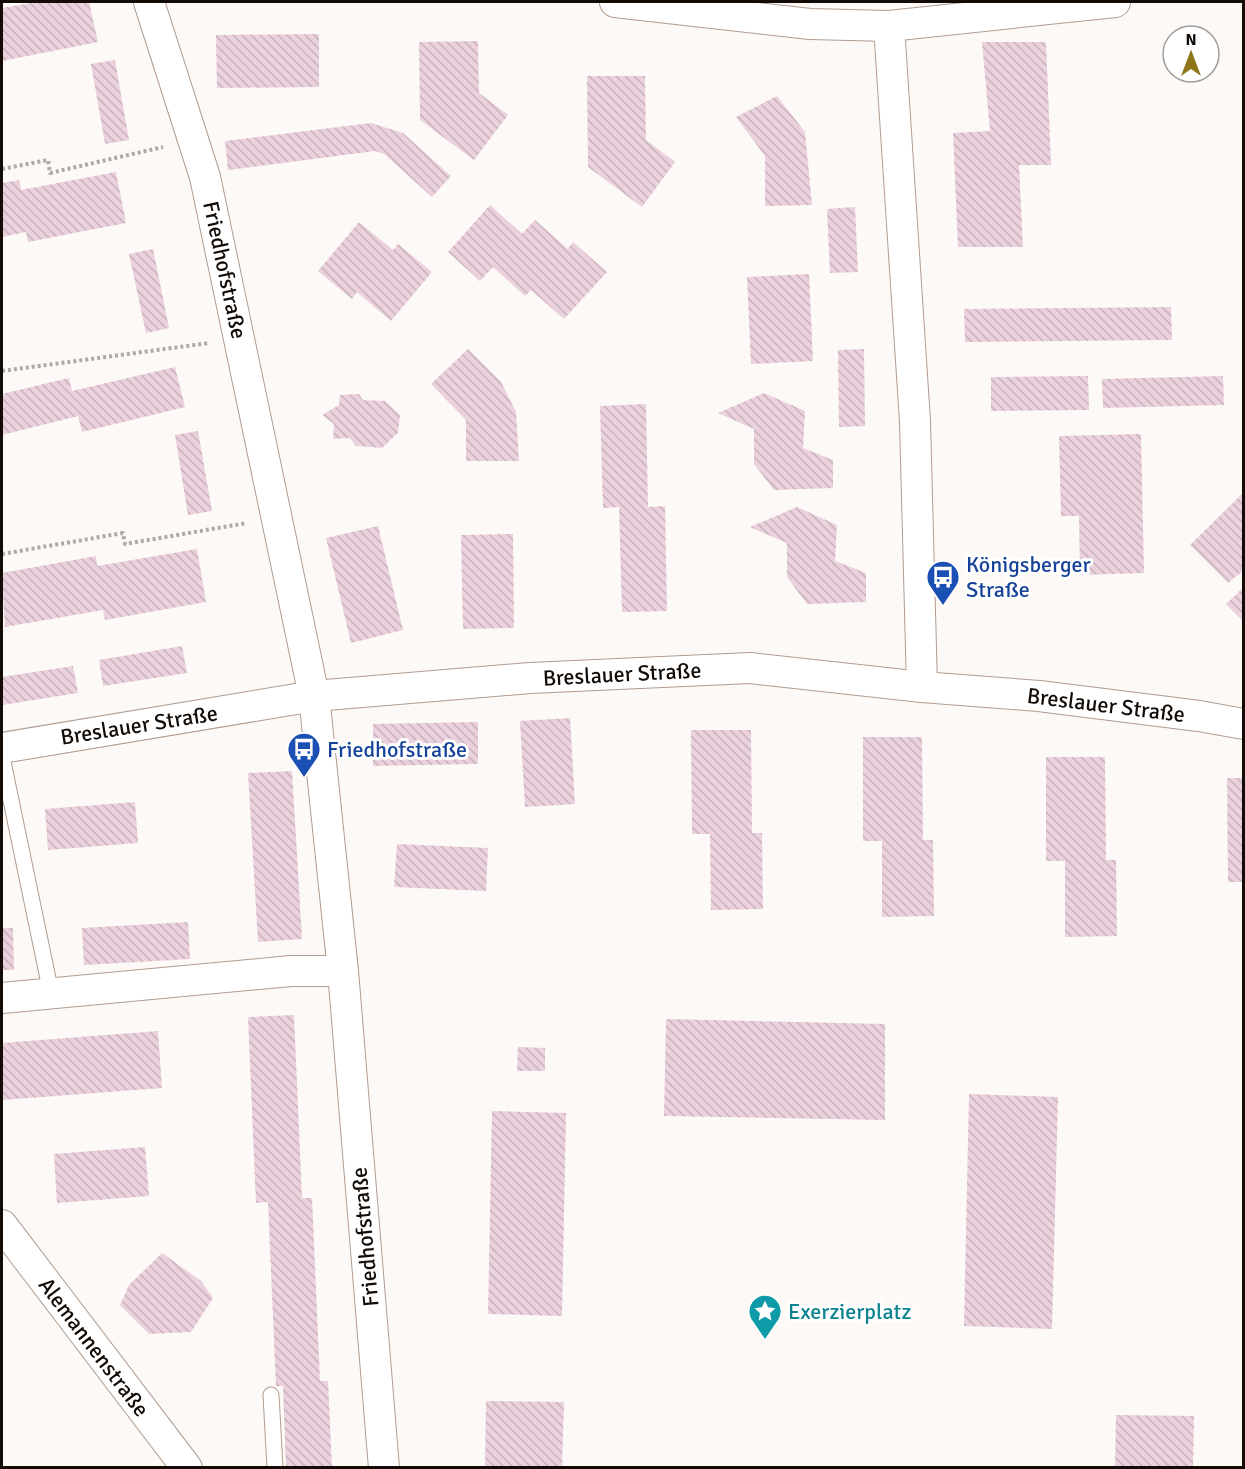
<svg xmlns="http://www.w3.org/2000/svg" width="1245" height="1469" viewBox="0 0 1245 1469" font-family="Signika,sans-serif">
	<defs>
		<pattern id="building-back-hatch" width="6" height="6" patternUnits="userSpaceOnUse" patternTransform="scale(1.5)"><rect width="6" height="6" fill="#ebd1dd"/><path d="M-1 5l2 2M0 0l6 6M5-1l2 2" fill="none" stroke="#c8b2bc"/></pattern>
	</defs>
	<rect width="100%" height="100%" fill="#fdf9f6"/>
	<g fill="url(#building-back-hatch)">
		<polygon points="37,2 89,2 98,42 2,61 2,8"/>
		<polygon points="319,34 319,87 217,88 216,35"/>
		<polygon points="478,41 479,93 508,115 474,160 420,120 419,42"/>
		<polygon points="982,42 1046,42 1051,165 1019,165 1023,247 958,247 953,133 990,131"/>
		<polygon points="115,60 129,140 105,144 91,64"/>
		<polygon points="587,76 645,76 646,140 675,162 642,207 588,167"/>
		<polygon points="777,96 805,132 812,205 765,206 765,156 736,117"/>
		<polygon points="371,123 403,133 451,176 432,197 384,154 375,151 228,170 225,141"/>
		<polygon points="116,172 126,223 28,242 26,232 2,237 2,183 19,180 21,190"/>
		<polygon points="490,205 522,234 535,220 568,249 573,242 607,272 564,319 531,290 525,296 493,267 480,281 448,252"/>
		<polygon points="855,207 858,272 830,273 827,209"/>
		<polygon points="359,222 393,250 398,244 432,272 391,321 357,292 352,299 318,271"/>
		<polygon points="153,249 169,328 146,333 129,254"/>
		<polygon points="809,274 813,361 751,364 747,277"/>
		<polygon points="1171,307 1172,340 965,342 964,309"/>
		<polygon points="468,349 501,382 516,412 519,461 466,461 466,420 431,384"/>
		<polygon points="864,349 865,426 839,427 838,350"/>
		<polygon points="175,367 185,407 82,432 78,416 2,435 2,394 69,378 72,391"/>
		<polygon points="1088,376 1089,410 991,411 991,377"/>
		<polygon points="1223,376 1224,405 1103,408 1102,379"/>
		<polygon points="764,393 805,411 803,448 833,460 833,488 774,490 754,464 754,429 718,413"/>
		<polygon points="359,394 363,400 385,401 400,415 398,433 382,448 356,446 350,438 333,439 334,424 322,415 339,405 340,395"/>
		<polygon points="646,404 648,507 665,506 667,611 622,612 619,507 603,508 600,406"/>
		<polygon points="198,431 212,511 188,515 175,435"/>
		<polygon points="1141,434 1144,573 1080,575 1079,516 1061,516 1059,436"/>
		<polygon points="1244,492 1244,570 1228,583 1190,545"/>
		<polygon points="797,507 837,525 835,561 866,573 866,602 807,604 787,577 787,543 750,527"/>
		<polygon points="378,526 403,630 351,643 326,538"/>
		<polygon points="513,534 514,628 463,629 461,535"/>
		<polygon points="197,549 206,602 105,620 103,610 5,627 2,573 96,556 97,566"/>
		<polygon points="1244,587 1244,622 1226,604"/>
		<polygon points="182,646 187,673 103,686 99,660"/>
		<polygon points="73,666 78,693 2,705 2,677"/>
		<polygon points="570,718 575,804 525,807 520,721"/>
		<polygon points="478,722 478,764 373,766 373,724"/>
		<polygon points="691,730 751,730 752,833 762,833 763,909 711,910 710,834 692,834"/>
		<polygon points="863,737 922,737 923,840 933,840 934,916 882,917 882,841 863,841"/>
		<polygon points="1046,757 1105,757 1106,860 1116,860 1117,936 1065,937 1065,861 1046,861"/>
		<polygon points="292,771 302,939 258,942 248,773"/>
		<polygon points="1227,778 1244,778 1244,882 1228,882"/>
		<polygon points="135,802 138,843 48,850 45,809"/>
		<polygon points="397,844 488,848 486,891 394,887"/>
		<polygon points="188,922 190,959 84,965 82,928"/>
		<polygon points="2,928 13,928 14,970 2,970"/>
		<polygon points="294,1015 302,1198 312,1198 320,1381 328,1381 332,1468 286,1468 283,1386 276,1386 268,1202 256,1203 248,1017"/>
		<polygon points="666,1019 885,1024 885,1120 664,1116"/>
		<polygon points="158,1031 162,1088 2,1100 2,1043"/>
		<polygon points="518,1047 545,1048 545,1071 517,1071"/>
		<polygon points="969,1094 1058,1097 1052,1329 964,1326"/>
		<polygon points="492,1111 566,1113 562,1316 488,1314"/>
		<polygon points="145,1147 149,1196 57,1203 54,1154"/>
		<polygon points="162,1253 201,1281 213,1298 191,1332 149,1334 120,1305 129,1285"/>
		<polygon points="486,1401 564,1402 562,1468 485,1468"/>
		<polygon points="1116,1415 1194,1416 1193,1468 1115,1468"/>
	</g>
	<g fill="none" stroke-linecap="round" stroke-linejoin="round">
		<defs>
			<g id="service">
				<polyline points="2,757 51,993"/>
				<polyline points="271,1395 275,1468"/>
			</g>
			<g id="minor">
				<polyline points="149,2 205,177 314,696 343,971 384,1468"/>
				<polyline points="615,2 810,24 889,26 1115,2"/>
				<polyline points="889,26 915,421 922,687"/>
				<polyline points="2,748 314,696 530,678 750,668 922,687 1039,696 1199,716 1244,724"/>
				<polyline points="2,998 291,971 343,971"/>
				<polyline points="2,1225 187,1468"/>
			</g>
		</defs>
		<use href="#service" stroke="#b19c8f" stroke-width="17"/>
		<use href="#minor" stroke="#b19c8f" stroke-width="32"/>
		<g stroke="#aea9a5" stroke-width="4" stroke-dasharray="3 3" stroke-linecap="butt">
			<polyline points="2,169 48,160 50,173 163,147"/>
			<polyline points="2,371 209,343"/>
			<polyline points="2,554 123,533 125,544 247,523"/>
		</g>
		<use href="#service" stroke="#fff" stroke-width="15"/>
		<use href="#minor" stroke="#fff" stroke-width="30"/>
	</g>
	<defs>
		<symbol id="bus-pin" viewBox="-11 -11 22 30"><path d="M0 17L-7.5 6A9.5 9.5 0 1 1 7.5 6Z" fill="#1a4fb4" stroke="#fff"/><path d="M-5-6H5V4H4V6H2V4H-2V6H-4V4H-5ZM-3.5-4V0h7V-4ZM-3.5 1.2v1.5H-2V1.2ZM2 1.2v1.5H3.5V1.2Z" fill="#fff"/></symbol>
		<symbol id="sight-pin" viewBox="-11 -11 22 30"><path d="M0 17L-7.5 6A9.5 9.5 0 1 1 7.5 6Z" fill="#0f9aa8" stroke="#fff"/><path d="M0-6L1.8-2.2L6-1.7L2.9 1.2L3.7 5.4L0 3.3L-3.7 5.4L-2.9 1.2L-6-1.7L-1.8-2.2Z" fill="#fff"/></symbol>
	</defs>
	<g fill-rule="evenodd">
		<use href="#bus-pin" x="924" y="558" width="38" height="52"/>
		<use href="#bus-pin" x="285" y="730" width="38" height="52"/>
		<use href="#sight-pin" x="746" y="1292" width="38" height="52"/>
	</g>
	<g text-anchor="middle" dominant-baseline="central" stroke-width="6" stroke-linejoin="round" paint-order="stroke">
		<g font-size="22" fill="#120b06" stroke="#fff">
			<text transform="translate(225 270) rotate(78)">Friedhofstraße</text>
			<text transform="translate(622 674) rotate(-3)">Breslauer Straße</text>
			<text transform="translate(1106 705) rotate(7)">Breslauer Straße</text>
			<text transform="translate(139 725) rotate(-9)">Breslauer Straße</text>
			<text transform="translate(365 1237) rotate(-95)">Friedhofstraße</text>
			<text transform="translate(94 1347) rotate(53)">Alemannenstraße</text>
		</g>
		<g font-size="22" fill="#164399" stroke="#fff" text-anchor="start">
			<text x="966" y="564">Königsberger<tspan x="966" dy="25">Straße</tspan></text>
			<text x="327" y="749">Friedhofstraße</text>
		</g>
		<g font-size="22" fill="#0d838f" stroke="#fff" text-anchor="start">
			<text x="788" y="1311">Exerzierplatz</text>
		</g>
	</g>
	<rect width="1245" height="1469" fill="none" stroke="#120b06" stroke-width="6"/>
	<g transform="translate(1191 54)"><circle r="28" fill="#ffffff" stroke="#a09d9b" stroke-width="1.5"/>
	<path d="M0-4.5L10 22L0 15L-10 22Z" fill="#8e751a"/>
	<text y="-9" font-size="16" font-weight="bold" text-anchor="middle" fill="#120b06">N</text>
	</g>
</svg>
